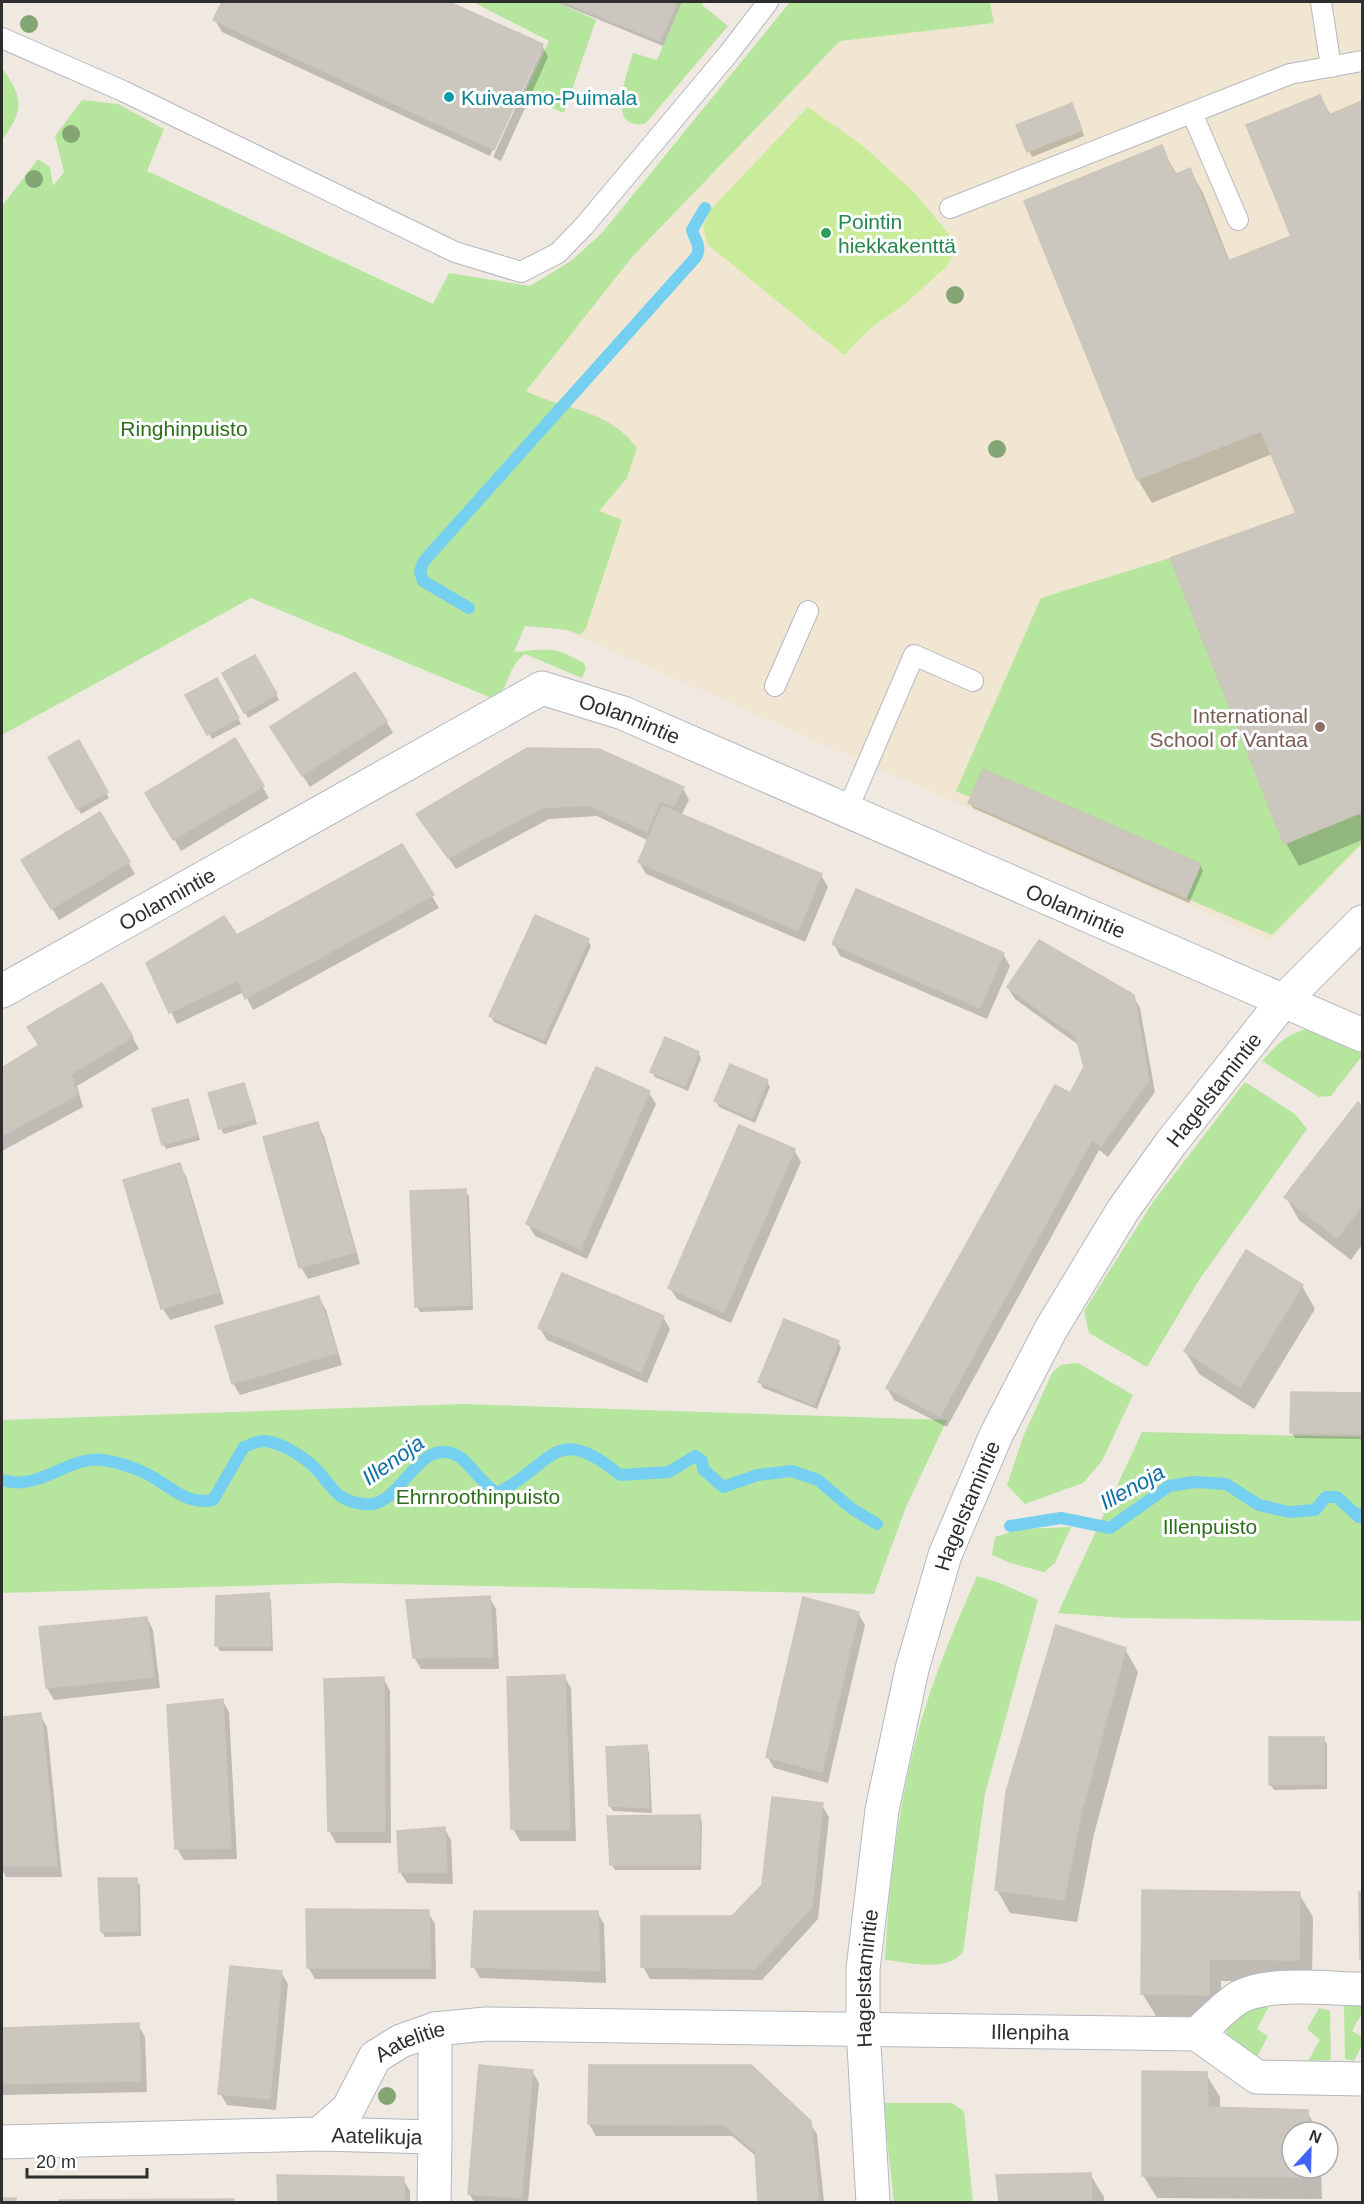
<svg xmlns="http://www.w3.org/2000/svg" width="1364" height="2204" viewBox="0 0 1364 2204" font-family="Arial,sans-serif">
	<rect width="100%" height="100%" fill="#efe9e1"/>
	<polygon fill="#f0e6d1" points="990,2 1362,2 1362,845 1270,941 530,615 397,552 633,256 840,41 994,23"/>
	<g fill="#b6e59e">
		<polygon points="473,2 556,2 596,20 564,113 523,96 549,41"/>
		<path d="M682,2H704L702,5L728,26L645,124C605,130 627,74 633,53L657,60Z"/>
		<path d="M790,2H990L994,23L840,41L633,256L526,391C566,411 607,408 637,448L627,478L599,511L622,520L586,628L580,635L568,630L525,626L514,652C548,649 552,645 584,663L586,669L582,678L525,654C506,668 511,686 494,699L251,598L2,735V206L38,159L50,167L53,186L64,172L55,136L82,100L118,104L164,129L147,171L433,304L449,273L530,286L571,261L602,233Z"/>
		<path d="M2,68C24,99 24,110 2,140Z"/>
		<polygon points="1170,558 1284,844 1359,814 1362,819 1362,843 1272,935 1186,898 1201,864 983,769 970,797 956,791 1041,598"/>
		<path d="M1307,1029L1325,1031L1362,1048V1056L1331,1096L1319,1097L1262,1061C1276,1046 1286,1034 1307,1029Z"/>
		<polygon points="1245,1082 1295,1114 1307,1129 1199,1280 1147,1367 1089,1333 1084,1311 1153,1202"/>
		<polygon points="1078,1363 1133,1395 1102,1461 1083,1483 1025,1504 1007,1485 1023,1437 1052,1373 1061,1365"/>
		<polygon points="463,1404 947,1420 906,1507 874,1594 336,1583 2,1593 2,1420"/>
		<polygon points="1142,1432 1362,1437 1362,1621 1124,1618 1058,1613"/>
		<polygon points="1071,1527 1055,1563 1044,1572 1010,1563 992,1555 995,1537 1020,1529"/>
		<path d="M977,1576L1000,1583L1038,1600L985,1794L963,1952C946,1973 910,1962 885,1960C890,1864 903,1764 937,1673C949,1640 963,1608 977,1576Z"/>
		<path d="M1270,2004L1257,2029L1268,2036L1256,2059C1243,2051 1227,2045 1226,2028L1244,2009Z"/>
		<polygon points="1344,2005 1362,2005 1362,2013 1352,2031 1362,2037 1362,2045 1354,2061 1345,2059"/>
		<polygon points="1319,2008 1330,2011 1331,2060 1308,2061 1320,2040 1307,2029"/>
		<polygon points="883,2103 952,2103 964,2111 973,2202 894,2202"/>
	</g>
	<polygon fill="#c9ec9a" points="808,107 863,146 914,192 952,238 954,253 947,266 906,303 872,327 844,355 708,245 703,227 711,209"/>
	<g fill="#0003">
		<polygon points="223,2 446,2 542,45 548,57 501,161 493,157 541,51 538,51 490,156 222,32 215,20"/>
		<polygon points="556,2 682,2 663,46"/>
		<polygon points="1320,97 1331,115 1362,103 1362,840 1299,866 1286,843 1172,559 1298,514 1272,454 1152,503 1138,480 1026,202 1161,147 1177,175 1190,170 1203,193 1230,262 1293,237"/>
		<polygon points="1074,110 1084,136 1032,157 1018,126"/>
		<polygon points="255,657 279,700 248,718 224,674"/>
		<polygon points="217,680 241,724 212,739 188,696"/>
		<polygon points="386,721 393,733 310,787 279,739"/>
		<polygon points="235,740 269,798 181,851 147,793"/>
		<polygon points="79,742 109,798 81,814 50,758"/>
		<polygon points="683,788 689,800 681,816 821,875 828,887 805,942 646,874 639,862 649,841 597,816 549,819 456,869 418,815"/>
		<polygon points="970,803 1200,865 1203,871 1189,903 973,808"/>
		<polygon points="100,814 135,874 59,920 23,861"/>
		<polygon points="401,846 439,908 253,1010 244,992 177,1024 148,964 237,937"/>
		<polygon points="588,941 591,946 546,1045 494,1022 491,1016"/>
		<polygon points="834,944 1003,954 1010,966 987,1019 840,956"/>
		<polygon points="102,985 139,1049 77,1086 83,1107 2,1151 2,1070 40,1046"/>
		<polygon points="1008,988 1133,996 1140,1008 1155,1092 1108,1157 1099,1150 947,1427 894,1400 887,1388 1086,1067 1080,1046 1015,999"/>
		<polygon points="698,1053 701,1058 688,1091 655,1077 652,1072"/>
		<polygon points="597,1069 649,1093 656,1104 587,1259 535,1236 528,1224"/>
		<polygon points="767,1081 770,1087 755,1123 719,1107 716,1101"/>
		<polygon points="244,1084 257,1124 224,1134 221,1129"/>
		<polygon points="188,1100 200,1140 166,1149 163,1144"/>
		<polygon points="1358,1104 1362,1108 1362,1245 1351,1260 1299,1220 1286,1197"/>
		<polygon points="317,1124 324,1136 360,1264 308,1279 301,1267"/>
		<polygon points="794,1150 801,1162 731,1323 677,1299 670,1288"/>
		<polygon points="179,1165 186,1176 224,1304 170,1320 163,1309 125,1181"/>
		<polygon points="465,1190 469,1196 473,1310 420,1312 417,1307 412,1193"/>
		<polygon points="1302,1286 1315,1309 1254,1409 1199,1374 1185,1351"/>
		<polygon points="319,1298 326,1310 342,1365 240,1395 233,1383"/>
		<polygon points="663,1317 670,1329 647,1383 547,1340 540,1328"/>
		<polygon points="838,1343 841,1348 817,1409 763,1388 760,1382"/>
		<polygon points="1292,1393 1362,1394 1362,1439 1295,1438 1292,1433"/>
		<polygon points="268,1595 271,1600 273,1651 220,1651 217,1646"/>
		<polygon points="489,1597 496,1609 499,1669 421,1669 414,1657"/>
		<polygon points="858,1613 865,1625 828,1783 774,1768 767,1756"/>
		<polygon points="147,1618 153,1630 160,1688 54,1700 47,1688 41,1628"/>
		<polygon points="1125,1649 1138,1672 1094,1834 1077,1922 1010,1913 997,1890"/>
		<polygon points="564,1676 571,1688 576,1841 520,1841 513,1829"/>
		<polygon points="384,1679 390,1691 391,1843 336,1843 329,1831"/>
		<polygon points="222,1700 229,1712 237,1859 184,1860 177,1848"/>
		<polygon points="40,1715 47,1727 62,1877 6,1877 2,1869 2,1718"/>
		<polygon points="1324,1739 1327,1744 1327,1789 1274,1790 1270,1784"/>
		<polygon points="646,1747 649,1752 652,1813 613,1811 610,1806"/>
		<polygon points="822,1805 829,1817 818,1919 762,1980 650,1979 643,1967 733,1918 764,1885"/>
		<polygon points="699,1816 702,1822 701,1870 615,1870 611,1864"/>
		<polygon points="444,1828 451,1840 453,1884 407,1883 400,1872"/>
		<polygon points="136,1880 140,1885 141,1936 105,1937 102,1932"/>
		<polygon points="1299,1894 1313,1917 1312,1982 1221,1981 1221,2017 1156,2016 1142,1993"/>
		<polygon points="1361,1894 1362,1894 1362,1961 1361,1959"/>
		<polygon points="428,1912 435,1924 436,1979 315,1979 308,1967"/>
		<polygon points="597,1912 604,1924 606,1983 480,1978 473,1966"/>
		<polygon points="281,1972 288,1984 276,2110 227,2105 220,2093"/>
		<polygon points="138,2025 145,2037 147,2092 2,2095 2,2030"/>
		<polygon points="532,2071 539,2083 528,2202 474,2202 469,2193"/>
		<polygon points="1206,2074 1220,2097 1220,2109 1307,2112 1319,2132 1292,2132 1292,2168 1321,2168 1322,2199 1157,2198 1143,2175"/>
		<polygon points="809,2122 817,2134 824,2202 759,2202 757,2157 732,2136 596,2136 589,2124"/>
		<polygon points="1090,2174 1104,2197 1104,2202 1001,2202 997,2176"/>
		<polygon points="278,2177 403,2179 410,2191 410,2202 279,2202"/>
		<polygon points="233,2201 234,2202 61,2202"/>
	</g>
	<g fill="none" stroke-linecap="round" stroke-linejoin="round">
		<g stroke="#75cff0" stroke-width="12">
			<path d="M469,608L423,581L420,571L424,561L696,257C702,246 695,241 692,230L705,208"/>
			<path d="M2,1480C40,1492 69,1455 103,1460C116,1462 132,1467 143,1472C168,1483 184,1506 213,1500L244,1447C250,1445 259,1440 266,1441C281,1443 303,1456 314,1467C332,1484 333,1500 363,1504C402,1510 414,1439 454,1454C467,1458 480,1483 497,1493C553,1466 554,1420 620,1475L669,1472L695,1456L702,1461L703,1469L723,1487L758,1475L792,1471L818,1480L851,1508L877,1524"/>
			<polyline points="1010,1526 1061,1518 1110,1528 1169,1486 1194,1482 1226,1484 1259,1505 1289,1512 1315,1510 1326,1497 1337,1497 1359,1517 1362,1514"/>
		</g>
	</g>
	<g fill="#cbc7bf" stroke="#cbc5ba" stroke-width="1.5">
		<polygon points="222,2 449,2 543,44 494,150 213,20"/>
		<polygon points="564,2 677,2 660,41"/>
		<polygon points="1320,95 1329,115 1362,101 1362,812 1284,844 1170,558 1296,513 1261,431 1137,480 1024,201 1162,145 1174,175 1190,168 1228,261 1291,236 1246,125"/>
		<polygon points="1072,103 1082,130 1027,152 1016,125"/>
		<polygon points="255,655 277,694 244,713 222,673"/>
		<polygon points="355,672 387,721 302,776 270,727"/>
		<polygon points="217,678 239,718 207,735 185,695"/>
		<polygon points="235,738 264,786 173,840 145,793"/>
		<polygon points="79,740 108,792 77,809 48,757"/>
		<polygon points="527,748 599,749 684,787 674,806 660,801 647,832 589,805 542,808 448,858 416,814"/>
		<polygon points="983,769 1201,864 1186,898 968,803"/>
		<polygon points="662,806 822,874 798,931 638,862"/>
		<polygon points="100,812 130,862 51,909 21,860"/>
		<polygon points="402,844 434,895 245,999 238,980 169,1013 146,963 224,916 237,935"/>
		<polygon points="856,889 1004,953 980,1008 832,944"/>
		<polygon points="535,915 589,939 543,1040 489,1016"/>
		<polygon points="1039,940 1134,995 1149,1080 1101,1146 1092,1140 940,1416 886,1388 1055,1085 1070,1093 1084,1067 1076,1037 1007,987"/>
		<polygon points="102,983 133,1037 71,1074 77,1095 2,1136 2,1068 39,1045 27,1027"/>
		<polygon points="665,1037 699,1052 685,1086 650,1072"/>
		<polygon points="730,1064 768,1080 752,1118 714,1101"/>
		<polygon points="596,1067 650,1091 581,1249 526,1224"/>
		<polygon points="244,1083 255,1119 219,1129 208,1093"/>
		<polygon points="188,1099 198,1135 162,1145 152,1109"/>
		<polygon points="1358,1102 1362,1106 1362,1206 1337,1238 1284,1197"/>
		<polygon points="318,1122 355,1252 299,1268 263,1137"/>
		<polygon points="739,1125 795,1149 724,1312 668,1288"/>
		<polygon points="180,1163 219,1292 161,1309 123,1180"/>
		<polygon points="466,1189 471,1305 415,1307 410,1191"/>
		<polygon points="1246,1250 1303,1285 1240,1387 1184,1351"/>
		<polygon points="562,1273 664,1316 641,1372 538,1328"/>
		<polygon points="319,1296 337,1353 232,1384 215,1326"/>
		<polygon points="784,1319 839,1341 814,1405 758,1382"/>
		<polygon points="1291,1392 1362,1393 1362,1434 1290,1433"/>
		<polygon points="269,1593 271,1646 215,1646 216,1596"/>
		<polygon points="490,1596 493,1657 413,1658 406,1600"/>
		<polygon points="803,1597 859,1612 822,1772 766,1757"/>
		<polygon points="147,1617 154,1677 46,1688 39,1627"/>
		<polygon points="1056,1625 1126,1648 1082,1810 1064,1900 995,1890 1006,1792"/>
		<polygon points="565,1675 570,1830 511,1829 507,1677"/>
		<polygon points="384,1677 385,1831 328,1831 324,1679"/>
		<polygon points="223,1699 231,1848 175,1849 167,1705"/>
		<polygon points="41,1713 57,1866 2,1866 2,1717"/>
		<polygon points="1269,1737 1324,1737 1324,1784 1269,1785"/>
		<polygon points="647,1745 649,1808 609,1806 606,1747"/>
		<polygon points="772,1797 823,1803 812,1907 755,1969 641,1967 641,1916 732,1916 762,1885"/>
		<polygon points="700,1815 699,1865 610,1865 607,1816"/>
		<polygon points="445,1827 447,1872 399,1872 397,1831"/>
		<polygon points="98,1878 137,1878 138,1931 101,1932"/>
		<polygon points="1142,1890 1300,1892 1299,1960 1209,1959 1209,1995 1141,1994"/>
		<polygon points="1359,1892 1362,1892 1362,1959 1360,1959"/>
		<polygon points="306,1909 429,1910 431,1968 307,1968"/>
		<polygon points="474,1911 598,1911 600,1971 471,1967"/>
		<polygon points="230,1966 282,1971 270,2099 218,2094"/>
		<polygon points="139,2023 141,2081 2,2084 2,2028"/>
		<polygon points="479,2065 533,2070 521,2198 468,2194"/>
		<polygon points="589,2065 751,2065 811,2121 819,2202 758,2202 755,2151 724,2125 588,2124"/>
		<polygon points="1142,2071 1207,2072 1208,2107 1308,2110 1309,2132 1292,2132 1292,2168 1309,2168 1309,2177 1142,2176"/>
		<polygon points="1091,2173 1092,2202 999,2202 996,2175"/>
		<polygon points="277,2175 404,2177 404,2202 278,2202"/>
		<rect x="2" y="2198" width="14" height="4"/>
		<polygon points="234,2199 234,2202 59,2202 59,2200"/>
	</g>
	<g fill="none" stroke-linecap="round" stroke-linejoin="round">
		<defs>
			<g id="service">
				<polyline points="1321,2 1331,67"/>
				<polyline points="2,38 123,91 455,252 521,272 558,253 585,225 729,53 768,2"/>
				<polyline points="1192,113 1238,220"/>
				<polyline points="950,208 1290,74 1362,61"/>
				<polyline points="775,686 808,611"/>
				<polyline points="847,811 914,655 973,681"/>
			</g>
			<g id="minor">
				<path id="s1" d="M2,991L542,688L623,713L1362,1035"/>
				<path d="M1362,1989C1328,1989 1264,1980 1235,2000C1221,2010 1209,2023 1197,2034L1257,2077L1362,2079"/>
				<path id="s2" d="M319,2134L435,2137L434,2202"/>
				<polyline points="435,2137 435,2029"/>
				<path id="s3" d="M2,2142L319,2134L348,2109L375,2057L401,2041L435,2029L486,2024L1197,2034"/>
				<path id="s4" d="M873,2202L863,2028V1969L882,1810L912,1669L945,1555L996,1435L1051,1329L1123,1210L1171,1143L1284,1000L1362,922"/>
			</g>
		</defs>
		<use href="#service" stroke="#b4b7c1" stroke-width="22"/>
		<use href="#minor" stroke="#b4b7c1" stroke-width="35"/>
		<use href="#service" stroke="#fff" stroke-width="20"/>
		<use href="#minor" stroke="#fff" stroke-width="33"/>
	</g>
	<g fill="#84a574">
		<circle cx="29" cy="24" r="9"/>
		<circle cx="71" cy="134" r="9"/>
		<circle cx="34" cy="179" r="9"/>
		<circle cx="955" cy="295" r="9"/>
		<circle cx="997" cy="449" r="9"/>
		<circle cx="387" cy="2096" r="9"/>
	</g>
	<circle fill="#0f9aa8" stroke="#fff" stroke-width="2" cx="449" cy="97" r="6"/>
	<circle fill="#2e9e5b" stroke="#fff" stroke-width="2" cx="826" cy="233" r="6"/>
	<circle fill="#8d6e63" stroke="#fff" stroke-width="2" cx="1320" cy="727" r="6"/>
	<g text-anchor="middle" dominant-baseline="central" stroke-width="6" stroke-linejoin="round" paint-order="stroke">
		<g font-size="21" fill="#0d838f" stroke="#fff" text-anchor="start">
			<text x="461" y="97">Kuivaamo-Puimala</text>
		</g>
		<g font-size="21" fill="#27864d" stroke="#fff" text-anchor="start">
			<text x="838" y="221">Pointin<tspan x="838" dy="24">hiekkakenttä</tspan></text>
		</g>
		<g font-size="21" fill="#2c6e1b" stroke="#fff">
			<text x="184" y="428">Ringhinpuisto</text>
			<text x="478" y="1496">Ehrnroothinpuisto</text>
			<text x="1210" y="1526">Illenpuisto</text>
		</g>
		<g font-size="21" fill="#785e54" stroke="#fff" text-anchor="end">
			<text x="1308" y="715">International<tspan x="1308" dy="24">School of Vantaa</tspan></text>
		</g>
		<g font-size="21" fill="#2e2e2e" stroke="#fff">
			<text stroke="none"><textPath href="#s1" startOffset="712">Oolannintie</textPath></text>
			<text stroke="none"><textPath href="#s1" startOffset="189">Oolannintie</textPath></text>
			<text stroke="none"><textPath href="#s1" startOffset="1198">Oolannintie</textPath></text>
			<text stroke="none"><textPath href="#s4" startOffset="1196">Hagelstamintie</textPath></text>
			<text stroke="none"><textPath href="#s4" startOffset="710">Hagelstamintie</textPath></text>
			<text stroke="none"><textPath href="#s4" startOffset="224">Hagelstamintie</textPath></text>
			<text stroke="none"><textPath href="#s3" startOffset="1076">Illenpiha</textPath></text>
			<text stroke="none"><textPath href="#s3" startOffset="453">Aatelitie</textPath></text>
			<text stroke="none"><textPath href="#s2" startOffset="58">Aatelikuja</textPath></text>
		</g>
		<g font-size="22" font-style="italic" fill="#0d6fa3" stroke="#fff">
			<text transform="translate(393 1460) rotate(-35)">Illenoja</text>
			<text transform="translate(1132 1487) rotate(-29)">Illenoja</text>
		</g>
	</g>
	<rect width="1364" height="2204" fill="none" stroke="#2e2e2e" stroke-width="6"/>
	<g transform="translate(1310 2150) rotate(22)"><circle r="28" fill="#ffffff" stroke="#ababab" stroke-width="1.5"/>
	<path d="M0-4.5L10 22L0 15L-10 22Z" fill="#4264fb"/>
	<text y="-9" font-size="16" font-weight="bold" text-anchor="middle" fill="#2e2e2e">N</text>
	</g>
	<path d="M27 2168v9h120v-9" fill="none" stroke="#2e2e2e" stroke-width="3"/>
	<text x="36" y="2168" font-size="18" fill="#2e2e2e" stroke="#ffffff" stroke-width="4.5" paint-order="stroke">20 m</text>
</svg>
